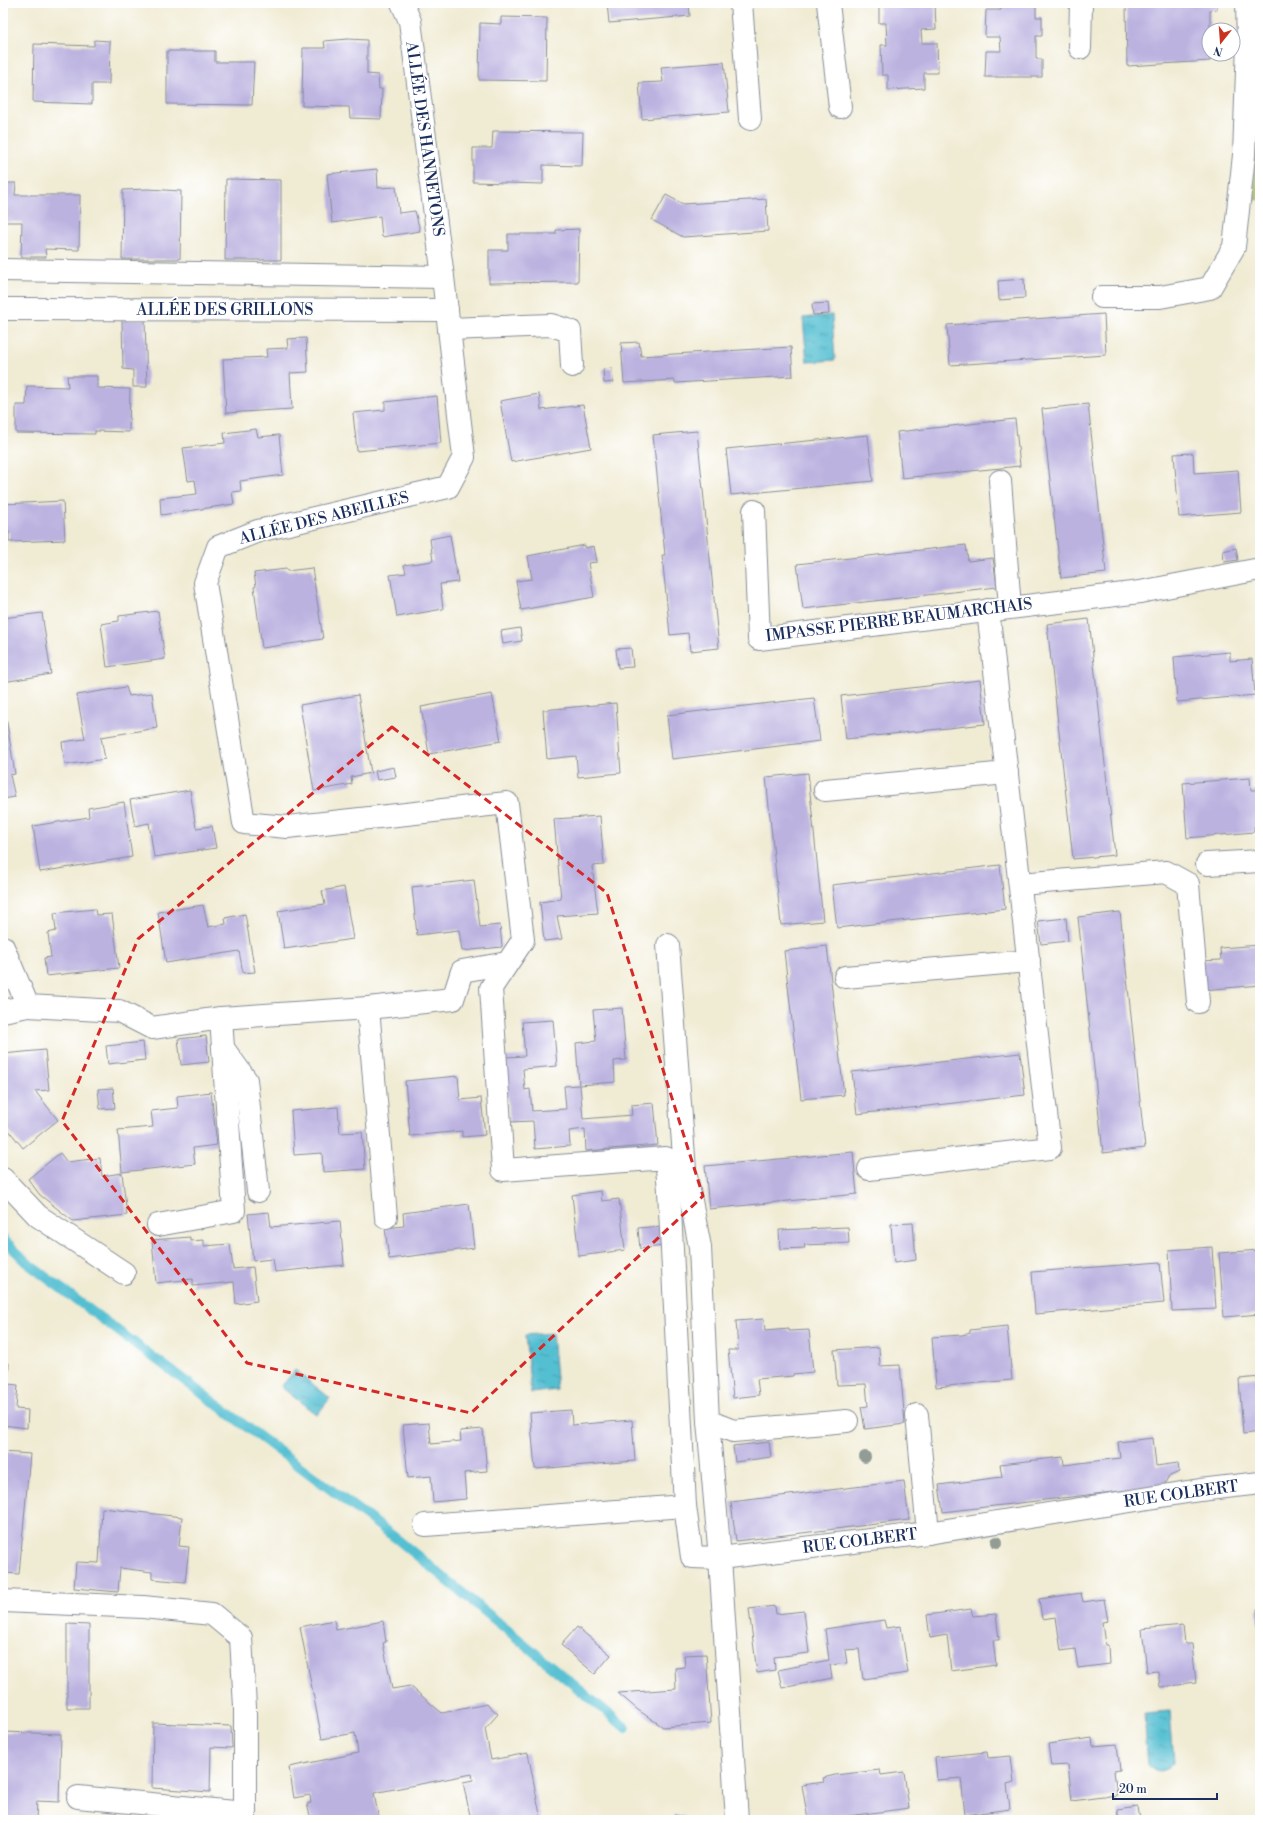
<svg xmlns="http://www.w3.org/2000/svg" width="1263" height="1823" viewBox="0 0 1263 1823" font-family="'Libre Bodoni',serif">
	<defs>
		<pattern id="water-ripples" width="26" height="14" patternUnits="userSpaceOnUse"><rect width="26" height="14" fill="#55bfd2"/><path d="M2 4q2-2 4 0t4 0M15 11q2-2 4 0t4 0" fill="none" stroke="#469cae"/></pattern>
	</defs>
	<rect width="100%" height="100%" fill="#fff"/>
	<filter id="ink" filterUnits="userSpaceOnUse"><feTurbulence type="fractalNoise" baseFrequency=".025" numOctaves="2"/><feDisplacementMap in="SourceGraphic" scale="8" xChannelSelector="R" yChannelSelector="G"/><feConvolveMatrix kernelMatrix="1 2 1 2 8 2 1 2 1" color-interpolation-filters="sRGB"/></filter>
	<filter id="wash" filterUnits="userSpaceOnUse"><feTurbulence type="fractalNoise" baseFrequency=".012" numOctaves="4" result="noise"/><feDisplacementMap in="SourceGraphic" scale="16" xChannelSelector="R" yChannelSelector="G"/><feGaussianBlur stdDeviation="0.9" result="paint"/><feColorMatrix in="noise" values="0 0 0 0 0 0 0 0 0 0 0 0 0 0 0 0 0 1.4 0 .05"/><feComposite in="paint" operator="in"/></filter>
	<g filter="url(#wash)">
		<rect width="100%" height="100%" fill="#f0ebd3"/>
		<polygon fill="#acc368" stroke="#647963" points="1254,3 1260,3 1260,199 1254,200"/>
		<g fill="url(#water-ripples)" stroke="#387798">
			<polygon points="832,315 835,360 807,362 803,318"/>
			<polygon points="552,1333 557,1390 531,1393 525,1335"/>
			<polygon points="295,1370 330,1398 317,1415 281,1387"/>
			<path d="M1170,1711L1174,1763C1166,1772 1157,1774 1148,1765L1144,1713Z"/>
		</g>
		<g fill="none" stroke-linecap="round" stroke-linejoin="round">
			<polyline stroke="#55bfd2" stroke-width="10" points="3,1239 31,1266 397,1539 626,1728"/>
		</g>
		<g id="blocks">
			<g fill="#bbb2e0">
				<polygon points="607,3 689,3 690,16 609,23"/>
				<polygon points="885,3 935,3 936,29 921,30 922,43 937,43 938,73 924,73 924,88 888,90 888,75 882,75 881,45 887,45 886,23 879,23 879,4 885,5"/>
				<polygon points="1001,3 1036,3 1036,17 1042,17 1042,36 1036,36 1036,59 1042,59 1042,77 985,77 986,51 1001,51 1000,37 985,37 986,10 1001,10"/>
				<polygon points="1130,3 1217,3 1217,10 1210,9 1210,61 1127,66 1126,6 1130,5"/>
				<polygon points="501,17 547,18 546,81 479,80 480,23 501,24"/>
				<polygon points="348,39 367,40 367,74 378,75 379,89 382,89 381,119 350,118 349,107 302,106 303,48 325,48 324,41"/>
				<polygon points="94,40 110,41 109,84 92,84 92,104 33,102 34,44 94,46"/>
				<polygon points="167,51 215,51 215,62 254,62 252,105 167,104"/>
				<polygon points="724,62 729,112 642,119 639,83 663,82 661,67"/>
				<polygon points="493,131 583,132 582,166 543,165 543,184 473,182 473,148 492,148"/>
				<polygon points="377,169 378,188 396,187 399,213 415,211 420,231 382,237 380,216 332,223 327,174"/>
				<polygon points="226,179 281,180 281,260 225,260"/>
				<polygon points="3,183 16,183 15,195 80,195 79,250 45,249 46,257 21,257 22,222 3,222"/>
				<polygon points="148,189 181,191 180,259 122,259 123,190"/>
				<polygon points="666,195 683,204 766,199 768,231 683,237 652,220"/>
				<polygon points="579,229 578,282 489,283 489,250 508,250 508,234 556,234 556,230"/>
				<polygon points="1024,279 1025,298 999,300 998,281"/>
				<polygon points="828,303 829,314 813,315 812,304"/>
				<polygon points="1104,314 1106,355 950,365 947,325"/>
				<polygon points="122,320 145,320 147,387 133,387 133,370 123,369"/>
				<polygon points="306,338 308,372 290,373 292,409 226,413 223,359 267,357 266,349 288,348 287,339"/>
				<polygon points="639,342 641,356 791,347 793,376 675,383 675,380 624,383 621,343"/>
				<polygon points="612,368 613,382 604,383 603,369"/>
				<polygon points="67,376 97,376 97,388 130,389 129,432 95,431 95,434 16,433 16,405 26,405 27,386 68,387"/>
				<polygon points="539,394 541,410 583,405 591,448 511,462 500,401"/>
				<polygon points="437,396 441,443 357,451 353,413 385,410 385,402"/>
				<polygon points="1088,404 1106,573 1061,578 1042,409"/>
				<polygon points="1015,419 1020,466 902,478 897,432"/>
				<polygon points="256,429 258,437 279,435 283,475 240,481 241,491 232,492 234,504 161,515 160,498 197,494 195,480 188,481 183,448 225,443 224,433"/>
				<polygon points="697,431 719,648 690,651 688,633 670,635 662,555 665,555 653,435"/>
				<polygon points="868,435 873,481 731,495 726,449"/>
				<polygon points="1193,453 1194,473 1238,470 1241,512 1179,517 1174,454"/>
				<polygon points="63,501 65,540 9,542 9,532 3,532 3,504"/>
				<polygon points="450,535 458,582 440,584 443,609 397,617 390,575 406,573 404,565 433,561 430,539"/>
				<polygon points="585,545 585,548 594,546 597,562 588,563 594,597 521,610 516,581 532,579 528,556"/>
				<polygon points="966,545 968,561 993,558 997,587 803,609 797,564"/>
				<polygon points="1236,548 1238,560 1224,562 1223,551"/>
				<polygon points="312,568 323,639 262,648 254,587 256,586 254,573 286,569 287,571"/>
				<polygon points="158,611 165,659 107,667 101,624 119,621 119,616"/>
				<polygon points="42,613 51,674 3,682 3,618"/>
				<polygon points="1089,619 1115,855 1073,859 1047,624"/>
				<polygon points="520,628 522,641 503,644 501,631"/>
				<polygon points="631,648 633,667 618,668 616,649"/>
				<polygon points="1230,652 1230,661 1252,659 1255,695 1177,702 1174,657"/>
				<polygon points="980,680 985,724 846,739 841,696"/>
				<polygon points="126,687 129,696 152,693 157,728 101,737 105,759 65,765 62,742 85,739 77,695"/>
				<polygon points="492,694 501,741 429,754 421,707"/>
				<polygon points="358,695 371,773 351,777 352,784 314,791 300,705"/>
				<polygon points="814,698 820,741 672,759 667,715"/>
				<polygon points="616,703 621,773 578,777 576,756 547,759 543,710"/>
				<polygon points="6,717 15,774 10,775 15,797 3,799 3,718"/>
				<polygon points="394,767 396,777 377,780 375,771"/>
				<polygon points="808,773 823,921 781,925 766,777"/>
				<polygon points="1250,778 1251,790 1260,790 1260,825 1254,826 1254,832 1187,838 1183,783"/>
				<polygon points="190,790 196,828 212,826 216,848 154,857 149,823 135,826 130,800"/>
				<polygon points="124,802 132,857 40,872 33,826 89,817 88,808"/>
				<polygon points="600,816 604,865 592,866 598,913 557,916 562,939 544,941 540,902 561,899 554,819"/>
				<polygon points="1000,865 1005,909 837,928 832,885"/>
				<polygon points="474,880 480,927 500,925 502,947 462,951 459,930 417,935 412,887"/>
				<polygon points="344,887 353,939 284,949 278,911 325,904 322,891"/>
				<polygon points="203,905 208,927 226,924 225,918 245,914 255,972 243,973 239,951 166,963 158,912"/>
				<polygon points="95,909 96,915 112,914 119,968 46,976 44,958 51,957 48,933 56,931 54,913"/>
				<polygon points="1120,912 1145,1148 1103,1153 1078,917"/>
				<polygon points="1066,918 1068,941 1041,944 1038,921"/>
				<polygon points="1260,945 1260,985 1203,990 1200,961 1221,960 1220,948"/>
				<polygon points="827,946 844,1095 801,1099 784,951"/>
				<polygon points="622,1008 626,1060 614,1061 615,1082 580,1085 583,1119 632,1115 631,1105 654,1103 658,1145 586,1151 585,1129 569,1131 570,1146 535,1149 533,1121 510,1122 504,1057 525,1056 522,1022 553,1020 557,1066 523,1069 525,1090 530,1089 532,1111 566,1109 564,1086 579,1085 576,1043 596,1041 593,1010"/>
				<polygon points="206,1036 209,1062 181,1065 178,1039"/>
				<polygon points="143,1042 145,1060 108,1064 106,1046"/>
				<polygon points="45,1050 49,1090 35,1091 58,1120 23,1148 3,1123 3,1054"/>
				<polygon points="1020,1053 1025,1095 857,1114 852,1072"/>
				<polygon points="458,1076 460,1100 481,1098 485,1135 462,1137 462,1131 410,1136 405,1081"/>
				<polygon points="113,1088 115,1108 100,1109 98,1089"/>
				<polygon points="211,1092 217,1145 193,1148 195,1164 122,1172 118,1130 153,1127 151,1111 178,1108 177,1096"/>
				<polygon points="338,1107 340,1133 362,1132 365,1169 323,1172 322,1153 294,1155 291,1111"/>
				<polygon points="853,1152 857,1194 709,1209 705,1166"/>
				<polygon points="60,1153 67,1162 100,1158 102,1176 122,1173 127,1215 73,1221 40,1195 28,1179"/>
				<polygon points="601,1191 602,1201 619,1199 625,1250 579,1256 572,1195"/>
				<polygon points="469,1204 474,1248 389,1259 385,1228 404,1226 403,1213"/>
				<polygon points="269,1212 271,1227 340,1221 344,1265 275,1272 273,1259 253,1261 248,1214"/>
				<polygon points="913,1223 916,1260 894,1263 891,1224"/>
				<polygon points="662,1226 663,1246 640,1249 638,1228"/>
				<polygon points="848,1227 849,1243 804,1245 805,1248 780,1249 779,1230"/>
				<polygon points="190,1237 190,1241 204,1240 204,1246 230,1244 233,1269 253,1267 257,1301 236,1304 234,1282 193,1286 193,1279 156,1283 152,1240"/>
				<polygon points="1212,1247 1216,1309 1172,1311 1169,1250"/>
				<polygon points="1260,1250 1260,1314 1224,1317 1219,1253"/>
				<polygon points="1160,1262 1164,1303 1035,1314 1032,1272"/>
				<polygon points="764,1319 765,1331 789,1329 789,1331 809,1330 813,1372 793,1374 793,1376 757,1379 759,1395 733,1398 728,1350 738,1350 736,1321"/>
				<polygon points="1007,1326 1012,1380 936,1387 932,1337 962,1335 970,1333 970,1330"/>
				<polygon points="879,1347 880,1366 900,1365 905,1424 865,1429 861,1407 868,1406 866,1384 837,1385 834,1350"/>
				<polygon points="3,1362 9,1363 8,1384 18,1385 16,1409 28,1410 27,1428 3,1425"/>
				<polygon points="1260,1377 1260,1432 1243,1434 1239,1379"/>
				<polygon points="571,1410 572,1425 632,1420 635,1461 535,1469 530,1413"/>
				<polygon points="429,1423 431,1444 461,1441 460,1431 483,1429 487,1471 464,1473 466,1499 433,1502 431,1476 408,1478 403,1425"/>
				<polygon points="1153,1438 1156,1466 1178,1463 1179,1472 1168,1477 1164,1486 943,1512 939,1485 1002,1477 1000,1464 1063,1457 1064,1465 1120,1458 1118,1442"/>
				<polygon points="769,1442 771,1457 735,1462 733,1446"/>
				<polygon points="3,1452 30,1454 19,1574 3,1573"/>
				<polygon points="904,1481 909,1520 736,1541 731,1502"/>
				<polygon points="102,1508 182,1517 179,1546 189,1547 185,1582 152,1579 152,1572 120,1568 118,1592 74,1588 76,1562 99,1563"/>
				<polygon points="1081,1593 1083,1602 1104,1599 1108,1621 1102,1622 1105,1645 1108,1645 1109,1664 1078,1668 1075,1649 1061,1651 1056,1617 1042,1619 1039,1599"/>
				<polygon points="775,1606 776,1614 804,1611 809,1653 774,1657 775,1670 757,1673 749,1609"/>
				<polygon points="971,1609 973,1616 996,1614 999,1640 993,1640 996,1665 951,1671 947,1635 930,1638 927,1615"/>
				<polygon points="1257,1609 1260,1609 1260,1635 1259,1635"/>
				<polygon points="334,1620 336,1630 383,1621 386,1642 383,1643 392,1689 410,1686 442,1713 487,1704 498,1714 485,1729 491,1760 528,1753 541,1820 471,1820 463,1782 473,1780 472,1774 374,1793 379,1820 311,1820 307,1804 311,1803 310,1795 294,1798 289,1767 358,1753 355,1733 322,1739 300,1627"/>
				<polygon points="884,1620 886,1628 901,1626 908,1673 863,1679 859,1649 845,1650 847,1663 830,1665 832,1678 782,1688 778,1670 829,1660 825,1629"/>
				<polygon points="67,1624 89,1625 89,1708 67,1708"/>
				<polygon points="1183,1625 1185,1644 1192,1644 1196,1683 1160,1687 1158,1671 1147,1672 1142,1629"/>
				<polygon points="577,1627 611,1655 595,1674 561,1645"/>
				<polygon points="706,1654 711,1723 663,1727 638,1710 618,1693 676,1689 675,1668 685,1667 684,1655"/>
				<polygon points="1257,1654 1260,1654 1260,1672 1258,1672"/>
				<polygon points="153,1723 231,1726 232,1748 211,1747 210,1792 152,1788"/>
				<polygon points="3,1732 61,1734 59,1802 37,1801 36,1820 3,1820"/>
				<polygon points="1092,1738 1093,1746 1117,1744 1120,1770 1114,1771 1117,1795 1072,1801 1068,1765 1051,1766 1048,1744"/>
				<polygon points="987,1752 988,1758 1011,1756 1014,1782 1007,1784 1010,1809 965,1815 961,1778 937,1780 935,1757"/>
				<polygon points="880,1770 881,1775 904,1772 909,1808 819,1820 808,1820 802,1785 824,1782 823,1778 835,1775"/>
				<polygon points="1138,1807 1140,1819 1119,1820 1118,1810"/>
				<polygon points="674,1815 683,1817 690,1820 674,1820"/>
			</g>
		</g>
	</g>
	<g filter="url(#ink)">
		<use href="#blocks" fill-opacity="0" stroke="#868d98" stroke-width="1"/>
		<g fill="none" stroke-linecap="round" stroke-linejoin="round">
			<defs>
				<g id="minor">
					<polyline points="402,3 410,21 443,277 464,457 448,487 258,531 218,547 205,583 244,823 287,827 507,803 523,940 491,988 503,1170 666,1158 669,1190 685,1506"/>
					<polyline points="741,3 750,119"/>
					<polyline points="828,3 840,107"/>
					<polyline points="1080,48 1081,3"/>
					<polyline points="3,270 443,277"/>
					<polyline points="1102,297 1160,297 1210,288 1234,247 1244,155 1248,43 1247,3"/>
					<polyline points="3,309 447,310"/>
					<polyline points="449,329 551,325 570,331 572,366"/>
					<polyline points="1000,481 1010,607"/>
					<polyline points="754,511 759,639 1140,592 1260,569"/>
					<polyline points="825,790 1007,773"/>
					<polyline points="1207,864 1260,861"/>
					<polyline points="1020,884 1166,872 1188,884 1198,1002"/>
					<polyline points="668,945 685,1170 674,1180"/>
					<polyline points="3,947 28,1006 119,1011 152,1028 221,1018 368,1008 453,999 462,971 507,963"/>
					<polyline points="845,977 1029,961"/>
					<polyline points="368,1008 386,1217"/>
					<polyline points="3,1011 28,1006"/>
					<polyline points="223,1048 246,1080 258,1191"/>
					<polyline points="869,1169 1050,1148 988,610"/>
					<polyline points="685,1170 700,1247 708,1421 733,1431 847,1421"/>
					<polyline points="3,1179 38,1216 124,1273"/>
					<polyline points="158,1225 234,1211 221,1018"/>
					<polyline points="917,1415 928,1533"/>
					<polyline points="425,1525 685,1506 692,1557 720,1558 708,1421"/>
					<polyline points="3,1601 143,1607 212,1614 241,1638 245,1707 245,1820"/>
					<polyline points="78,1797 245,1813"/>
					<polyline points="737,1820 720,1558 928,1533 1200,1490 1260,1483"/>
				</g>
			</defs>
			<use href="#minor" stroke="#868d98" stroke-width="24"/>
			<use href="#minor" stroke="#fff" stroke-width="22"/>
		</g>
		<g fill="#929c94">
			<circle cx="865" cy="1457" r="6"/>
			<circle cx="997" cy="1542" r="6"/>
		</g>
	</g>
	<path fill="none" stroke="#d62828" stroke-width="3" stroke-dasharray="8 5" stroke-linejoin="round" d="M392,727L607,893L703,1196L471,1413L247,1363L62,1121L138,939Z"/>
	<g text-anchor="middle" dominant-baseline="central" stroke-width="3.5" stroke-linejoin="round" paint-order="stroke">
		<g font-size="16" fill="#1b2f5e" stroke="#fff">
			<text transform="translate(425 139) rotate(82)">ALLÉE DES HANNETONS</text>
			<text x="225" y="310">ALLÉE DES GRILLONS</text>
			<text transform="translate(324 518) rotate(-14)">ALLÉE DES ABEILLES</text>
			<text transform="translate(899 620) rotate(-7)">IMPASSE PIERRE BEAUMARCHAIS</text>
			<text transform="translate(1181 1494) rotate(-8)">RUE COLBERT</text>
			<text transform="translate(860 1541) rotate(-7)">RUE COLBERT</text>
		</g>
	</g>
	<rect width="1263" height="1823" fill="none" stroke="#fff" stroke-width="16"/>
	<g transform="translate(1221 42) rotate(197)"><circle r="19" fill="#ffffff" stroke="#a4acbf"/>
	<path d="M0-3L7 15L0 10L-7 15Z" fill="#c8321e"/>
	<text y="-6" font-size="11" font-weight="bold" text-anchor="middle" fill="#1b2f5e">N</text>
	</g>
	<path d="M1113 1793v6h104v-6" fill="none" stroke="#1b2f5e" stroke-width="2"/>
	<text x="1119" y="1793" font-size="12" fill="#1b2f5e" stroke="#ffffff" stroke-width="3" paint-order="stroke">20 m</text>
</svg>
